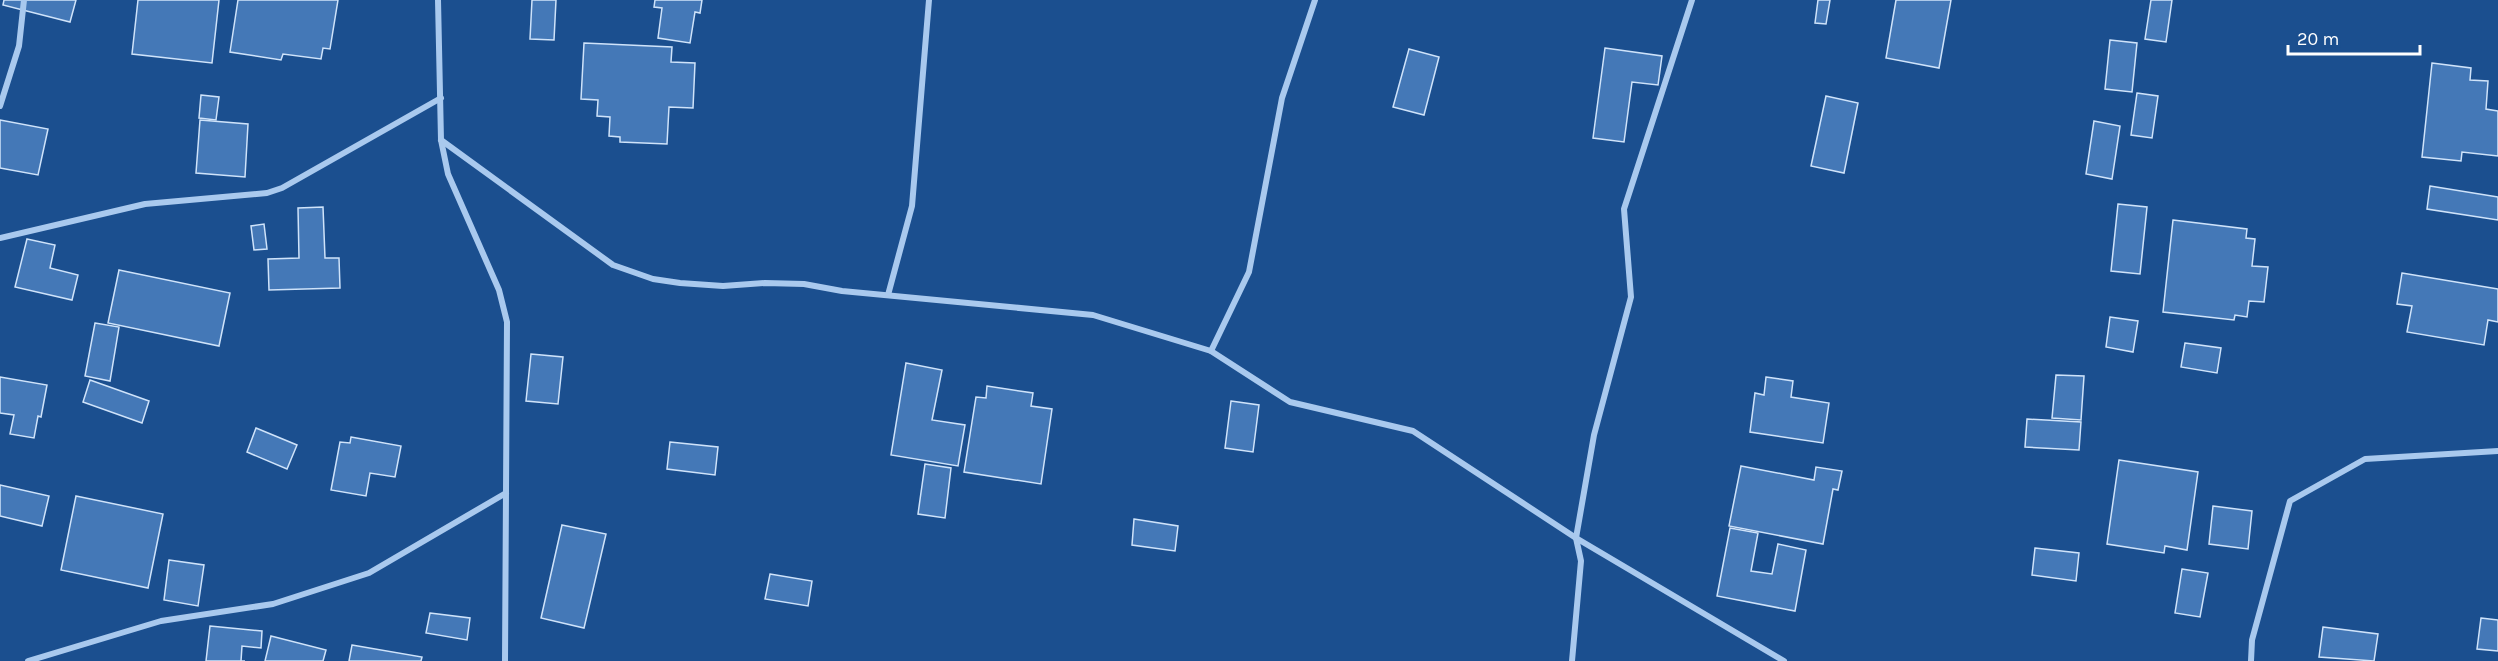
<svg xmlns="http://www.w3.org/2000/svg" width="2498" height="661" viewBox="0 0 2498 661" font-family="Karla,sans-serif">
	<rect width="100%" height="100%" fill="#1b4f8f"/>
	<g fill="#4478b7" stroke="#cfe3fa" stroke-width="1.5">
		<polygon points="4,0 76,0 70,22 3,5"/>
		<polygon points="138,0 219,0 212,63 132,54"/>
		<polygon points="238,0 338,0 330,49 323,48 321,59 283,54 281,60 230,52"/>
		<polygon points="532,0 556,0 554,40 530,39"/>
		<polygon points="655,0 702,0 700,13 695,12 690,43 658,38 662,8 654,7"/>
		<polygon points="1818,0 1830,0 1826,24 1815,23"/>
		<polygon points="1896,0 1951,0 1939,68 1886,58"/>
		<polygon points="2151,0 2172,0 2166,42 2145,39"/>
		<polygon points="2110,40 2137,43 2132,92 2105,89"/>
		<polygon points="584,43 672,47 671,62 695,63 693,108 669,107 667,144 620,142 620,137 609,136 610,117 597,116 598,100 581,99"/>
		<polygon points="1605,48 1662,56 1658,85 1632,82 1624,142 1593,138"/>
		<polygon points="1409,49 1439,57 1424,115 1393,107"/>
		<polygon points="2432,63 2471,68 2470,80 2488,81 2486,109 2498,111 2498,156 2462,152 2461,161 2422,157"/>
		<polygon points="2137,93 2158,96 2152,138 2131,135"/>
		<polygon points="201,95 219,97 216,120 199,118"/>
		<polygon points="1826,96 1858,103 1844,173 1811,166"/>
		<polygon points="0,120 48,129 38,175 0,168"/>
		<polygon points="200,120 248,124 245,177 196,173"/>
		<polygon points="2094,121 2120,126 2112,179 2086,174"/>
		<polygon points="2430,186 2498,197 2498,220 2427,209"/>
		<polygon points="2118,204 2147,207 2140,274 2111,271"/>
		<polygon points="323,207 325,258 339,258 340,288 269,290 268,259 299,258 298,208"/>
		<polygon points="2173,220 2247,229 2246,238 2255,239 2252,266 2268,267 2264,302 2249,301 2247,317 2235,315 2234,320 2163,312"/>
		<polygon points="264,224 267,249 254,250 251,226"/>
		<polygon points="27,239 55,245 50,268 78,275 72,300 15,287"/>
		<polygon points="119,270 230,293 219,346 108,323"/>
		<polygon points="2402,273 2498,289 2498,322 2488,320 2484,345 2407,332 2412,306 2397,304"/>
		<polygon points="2110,317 2138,321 2133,352 2106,347"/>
		<polygon points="95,323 119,327 110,381 85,376"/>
		<polygon points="2185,343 2221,348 2217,373 2181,367"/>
		<polygon points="531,354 563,357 558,404 526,401"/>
		<polygon points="906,363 942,370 932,420 965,425 958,466 891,455"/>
		<polygon points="2056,375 2084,376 2081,420 2052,418"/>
		<polygon points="0,377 47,385 41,417 38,416 34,438 10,434 14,415 0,413"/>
		<polygon points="1766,377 1793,381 1791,397 1829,403 1823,443 1750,432 1755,393 1764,395"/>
		<polygon points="90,380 149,401 142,423 83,402"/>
		<polygon points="987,386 1033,393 1031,406 1052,409 1041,484 964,472 976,397 986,398"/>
		<polygon points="1231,401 1259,405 1253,452 1225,448"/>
		<polygon points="2027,419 2081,422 2079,450 2025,447"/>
		<polygon points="256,428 297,445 287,469 247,452"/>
		<polygon points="351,437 401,446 395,477 370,473 366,496 331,490 340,442 350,443"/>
		<polygon points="670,442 718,447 715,475 667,469"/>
		<polygon points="2119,460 2198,472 2187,550 2165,546 2164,553 2107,544"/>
		<polygon points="925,464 951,468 945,518 918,514"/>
		<polygon points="1741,466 1814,480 1816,467 1842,471 1838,490 1833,489 1823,544 1729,526"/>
		<polygon points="0,485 49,496 42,526 0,516"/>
		<polygon points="76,496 163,514 148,588 61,570"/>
		<polygon points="2213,506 2252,511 2248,549 2209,544"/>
		<polygon points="1134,519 1178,526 1175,551 1132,545"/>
		<polygon points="562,525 606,534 584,628 541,618"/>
		<polygon points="1730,528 1758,533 1751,571 1772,574 1778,544 1806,550 1795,611 1717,596"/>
		<polygon points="2035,548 2079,553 2076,581 2032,575"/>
		<polygon points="169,560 204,565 198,606 164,600"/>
		<polygon points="2182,569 2208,573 2200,617 2175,613"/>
		<polygon points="770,574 812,581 808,606 765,599"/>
		<polygon points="430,613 470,618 467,640 426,633"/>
		<polygon points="2481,618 2498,620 2498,651 2477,649"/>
		<polygon points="210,626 262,631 261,648 242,646 241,661 245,661 206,661"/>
		<polygon points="2323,627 2378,634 2374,661 2319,657"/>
		<polygon points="271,636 326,650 323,661 265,661"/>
		<polygon points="352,645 422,657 421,661 349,661"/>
	</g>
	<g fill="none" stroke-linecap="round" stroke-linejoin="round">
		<g stroke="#a9c9ee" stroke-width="6">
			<polyline points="438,0 441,140 448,174 499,290 507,322 505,661"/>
			<polyline points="0,106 19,46 24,0"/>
			<polyline points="441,140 613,265 653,279 680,283 723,286 765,283 804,284 842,291 1093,315 1211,351 1290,402 1413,431 1576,538 1784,661"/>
			<polyline points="0,238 145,204 267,193 282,188 441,98"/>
			<polyline points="888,295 912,206 929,0"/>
			<polyline points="1211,351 1249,272 1282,98 1315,0"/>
			<polyline points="28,661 161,621 273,604 369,573 506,493"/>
			<polyline points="1572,661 1581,561 1576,538 1594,435 1631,297 1624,209 1692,0"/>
			<polyline points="2251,661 2252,640 2290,501 2365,459 2498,451"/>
		</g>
	</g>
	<path d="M2288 45v9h132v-9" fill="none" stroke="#ffffff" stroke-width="3"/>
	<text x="2297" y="45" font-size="18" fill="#ffffff" stroke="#1b4f8f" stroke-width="4.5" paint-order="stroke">20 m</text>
</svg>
